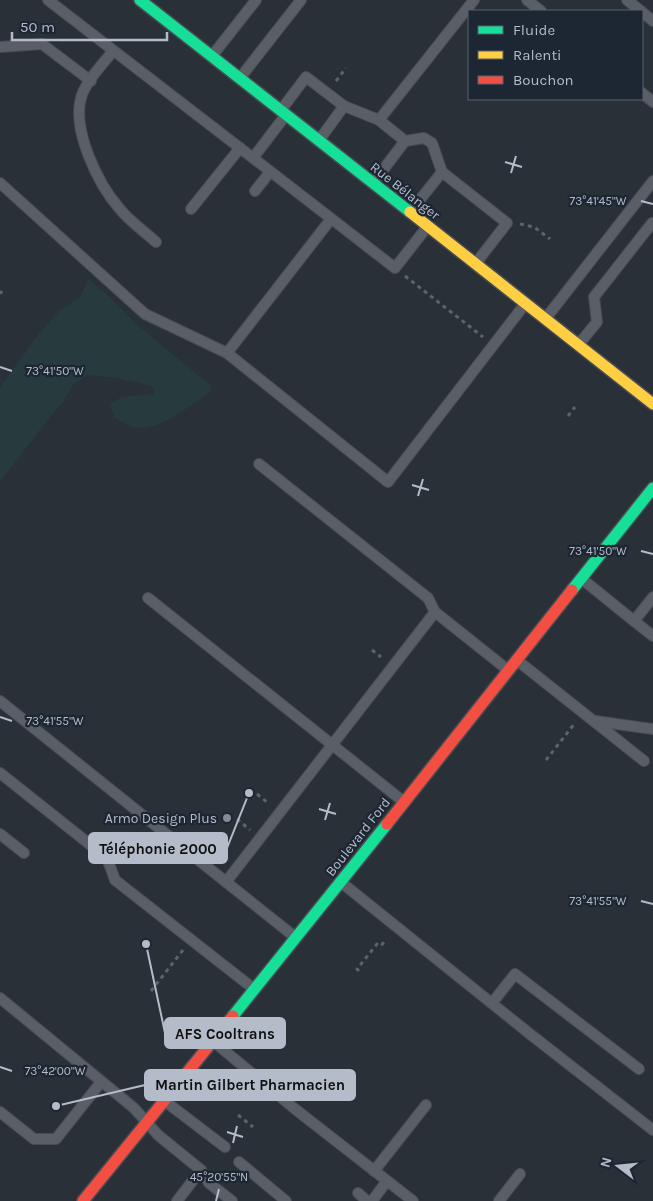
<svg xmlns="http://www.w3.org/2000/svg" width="653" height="1201" viewBox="0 0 653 1201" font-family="Karla,sans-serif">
	<rect width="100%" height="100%" fill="#2a3038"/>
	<path fill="#273a3e" d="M88,279L110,297L136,324L211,386L210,392C190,405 157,435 131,426C125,424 119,420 114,417L110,404L122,397L154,394L152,386L116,378L87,375L73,385L63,402L49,418L0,482V387L39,334L60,310L80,298Z"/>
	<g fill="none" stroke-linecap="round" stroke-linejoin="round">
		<defs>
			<g id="lane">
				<polyline points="48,0 253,158 285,116"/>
				<polyline points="527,0 541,11"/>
				<polyline points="627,0 641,11"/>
				<polyline points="642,12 653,21"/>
				<polyline points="0,47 42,44 91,81"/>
				<path d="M113,51C103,64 85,82 81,98C72,130 98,184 119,208C129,221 144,231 156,242"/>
				<polyline points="212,56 256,0"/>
				<polyline points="240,78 301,0"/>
				<polyline points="642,93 653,102"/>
				<polyline points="344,106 379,120 405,141 373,183"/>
				<polyline points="281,110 306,77 344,106 320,139"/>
				<polyline points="379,120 474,0"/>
				<polyline points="405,141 424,138 432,143 442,172"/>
				<polyline points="253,158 395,268 427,227"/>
				<polyline points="0,183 145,314 227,353 388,482 525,304"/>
				<polyline points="255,191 270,172"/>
				<polyline points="191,209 240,148"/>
				<polyline points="411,211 442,172 507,223 476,263"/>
				<polyline points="546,318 653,181"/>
				<polyline points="579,344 597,322 594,297 652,223"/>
				<polyline points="227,353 331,219"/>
				<polyline points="259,464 428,598 435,612"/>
				<polyline points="582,579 634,621 653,597"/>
				<polyline points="148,598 404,802"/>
				<polyline points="634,621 653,636"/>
				<polyline points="518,661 644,761"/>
				<polyline points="0,701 226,882"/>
				<polyline points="595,721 653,729"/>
				<polyline points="0,773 107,858 115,880 254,989"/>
				<polyline points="0,834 24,853"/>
				<polyline points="342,883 530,1034 653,1130"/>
				<polyline points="295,937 226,882 435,612 508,670"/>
				<polyline points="0,998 134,1108 158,1135 201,1170 177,1201"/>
				<polyline points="492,1003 515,974 639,1069"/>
				<polyline points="214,1042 295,1109 413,1201"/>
				<polyline points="166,1102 225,1147"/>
				<polyline points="0,1112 34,1139 56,1139 101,1082"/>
				<polyline points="239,1162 286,1201"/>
				<polyline points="201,1170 209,1183 232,1201"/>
				<polyline points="374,1171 426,1105"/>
				<polyline points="358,1193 367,1201"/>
				<polyline points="372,1201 387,1181"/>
				<polyline points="499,1201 520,1174"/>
			</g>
			<g id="fast">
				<polyline points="140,0 410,212"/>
				<polyline points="572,590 653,488"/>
				<polyline points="233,1016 387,824"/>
			</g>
			<polyline id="slow" points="410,212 653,404"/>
			<g id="jam">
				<polyline points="387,824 572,590"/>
				<polyline points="83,1201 233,1016"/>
			</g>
		</defs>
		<use href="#lane" stroke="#484c53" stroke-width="12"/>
		<use href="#fast" stroke="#484c53" stroke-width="14"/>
		<use href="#slow" stroke="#484c53" stroke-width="14"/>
		<use href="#jam" stroke="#484c53" stroke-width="14"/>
		<g stroke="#5d636a" stroke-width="3" stroke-dasharray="4 4" stroke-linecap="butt">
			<polyline points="336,81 346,68"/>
			<polyline points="520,224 534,227 550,239"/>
			<polyline points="405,276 483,337"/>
			<polyline points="0,294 2,291"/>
			<polyline points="568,416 575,407"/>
			<polyline points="372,650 381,657"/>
			<polyline points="546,760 575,723"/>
			<polyline points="257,794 268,803"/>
			<polyline points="237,819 250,830"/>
			<polyline points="359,971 357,969 377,944 381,946 386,939"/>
			<polyline points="151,991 183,950"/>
			<polyline points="238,1115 253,1127"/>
		</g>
		<use href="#lane" stroke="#5a5e66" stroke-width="10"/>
		<use href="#fast" stroke="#16e098" stroke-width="11"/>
		<use href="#slow" stroke="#ffcf43" stroke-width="11"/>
		<use href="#jam" stroke="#f24e42" stroke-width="11"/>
	</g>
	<path fill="none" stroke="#b4bcc9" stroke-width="2" d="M505,162L522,167M511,173L516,156M641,201L653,204M0,367L12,371M412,485L429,490M418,496L423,479M641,551L653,554M0,717L12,721M319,809L336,814M325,820L330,803M641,901L653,904M0,1067L12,1071M227,1132L243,1137M233,1143L237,1126M216,1201L219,1189"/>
	<circle fill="#848b96" stroke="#1d2633" stroke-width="2" cx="227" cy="818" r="5"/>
	<g text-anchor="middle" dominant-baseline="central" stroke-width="4.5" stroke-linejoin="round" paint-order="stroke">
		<g font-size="14" fill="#b4bcc9" stroke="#1d2633">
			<text transform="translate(405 191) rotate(38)">Rue Bélanger</text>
			<text transform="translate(358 837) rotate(-52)">Boulevard Ford</text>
		</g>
		<g font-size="14" fill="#b4bcc9" stroke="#1d2633" text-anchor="end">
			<text x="217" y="818">Armo Design Plus</text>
		</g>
	</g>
	<g font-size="12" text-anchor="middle" fill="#b4bcc9" stroke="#1d2633" stroke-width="4.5" stroke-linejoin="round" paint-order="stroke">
		<text x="598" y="205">73°41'45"W</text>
		<text x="55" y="375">73°41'50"W</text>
		<text x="598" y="555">73°41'50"W</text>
		<text x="55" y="725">73°41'55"W</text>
		<text x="598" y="905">73°41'55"W</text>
		<text x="55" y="1075">73°42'00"W</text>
		<text x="219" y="1181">45°20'55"N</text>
	</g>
	<path fill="none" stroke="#b4bcc9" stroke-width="2" d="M249 793L227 848M146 944L165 1033M56 1106L145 1085"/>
	<g fill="#b4bcc9" stroke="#1d2633" stroke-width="2">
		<circle cx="249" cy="793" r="5"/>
		<circle cx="146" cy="944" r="5"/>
		<circle cx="56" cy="1106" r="5"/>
	</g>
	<g fill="#b4bcc9" stroke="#b4bcc9" stroke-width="2">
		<rect x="89" y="833" width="138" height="30" rx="5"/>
		<rect x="165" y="1018" width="120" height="30" rx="5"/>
		<rect x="145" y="1070" width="210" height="30" rx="5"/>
	</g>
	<g font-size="15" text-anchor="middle" font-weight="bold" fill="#111">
		<text x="158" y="854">Téléphonie 2000</text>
		<text x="225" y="1039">AFS Cooltrans</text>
		<text x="250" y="1090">Martin Gilbert Pharmacien</text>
	</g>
	<rect x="468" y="10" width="175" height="90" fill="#1d2633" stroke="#59626f"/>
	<rect x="478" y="26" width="25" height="8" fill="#16e098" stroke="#59626f"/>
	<text x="513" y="35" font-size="15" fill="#b4bcc9">Fluide</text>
	<rect x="478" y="51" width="25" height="8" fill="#ffcf43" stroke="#59626f"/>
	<text x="513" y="60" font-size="15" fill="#b4bcc9">Ralenti</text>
	<rect x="478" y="76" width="25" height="8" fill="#f24e42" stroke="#59626f"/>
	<text x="513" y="85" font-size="15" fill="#b4bcc9">Bouchon</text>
	<g transform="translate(618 1166) rotate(286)" stroke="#1d2633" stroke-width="4" paint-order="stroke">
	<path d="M0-4L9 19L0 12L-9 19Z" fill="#b4bcc9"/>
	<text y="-8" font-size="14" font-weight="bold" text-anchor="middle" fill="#b4bcc9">N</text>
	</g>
	<path d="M12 32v8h155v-8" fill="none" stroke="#b4bcc9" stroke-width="2.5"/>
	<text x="20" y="32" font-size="15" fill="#b4bcc9" stroke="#1d2633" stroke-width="4" paint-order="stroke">50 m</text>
</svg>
